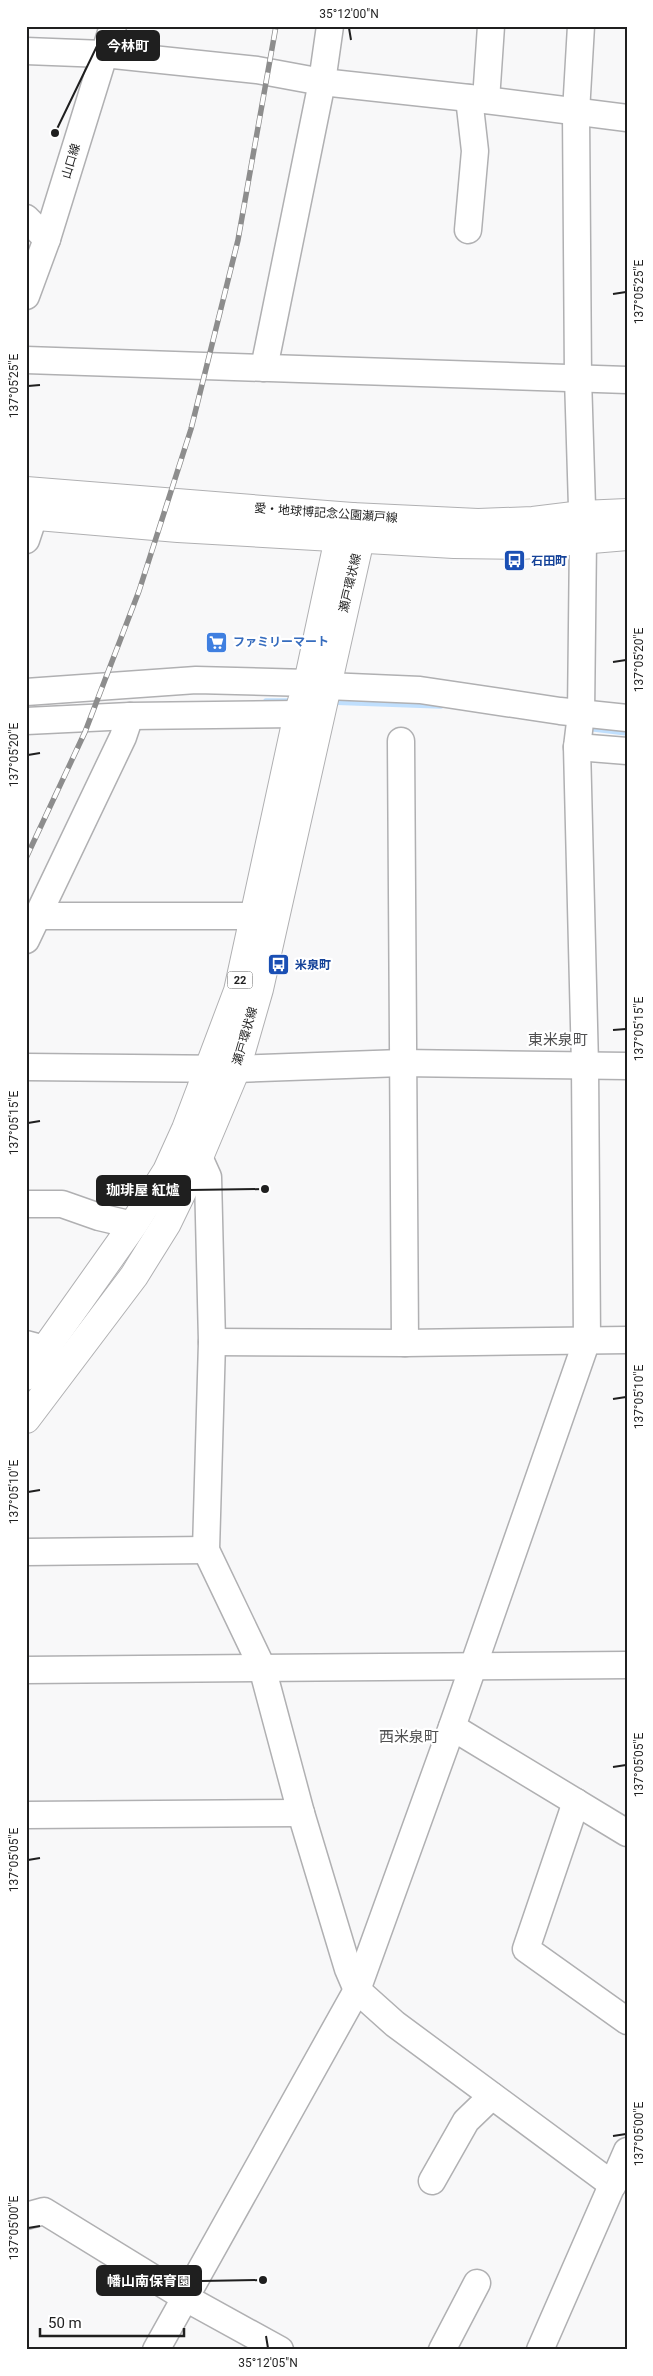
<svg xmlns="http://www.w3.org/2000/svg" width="653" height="2376" viewBox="0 0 653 2376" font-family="Roboto,'Noto Sans JP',sans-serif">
	<rect width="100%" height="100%" fill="#f8f8f9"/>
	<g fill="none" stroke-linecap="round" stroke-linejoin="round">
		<g stroke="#c0dffd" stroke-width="5.5">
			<polyline points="266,701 294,701"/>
			<polyline points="330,702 441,706"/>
			<polyline points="586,728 627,733"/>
		</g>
		<defs>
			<g id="minor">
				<polyline points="26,51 104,54 257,70 322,82 469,98 627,118"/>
				<polyline points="486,100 491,26"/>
				<polyline points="26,218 47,239"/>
				<polyline points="468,230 475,151 469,98"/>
				<polyline points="26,296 47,239 113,26"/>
				<polyline points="26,360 627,380"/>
				<polyline points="264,368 322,82 330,26"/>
				<polyline points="26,540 34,516"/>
				<polyline points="327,686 420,690 560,711 627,718"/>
				<polyline points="26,692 196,680 308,683"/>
				<polyline points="26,721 130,716 298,714"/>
				<polyline points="401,741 405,1343"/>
				<polyline points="577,747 627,751"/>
				<polyline points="38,916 254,916"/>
				<polyline points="26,940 123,737 130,716"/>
				<polyline points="26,1067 236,1069 402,1063 627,1066"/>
				<polyline points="199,1157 208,1177 212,1342 206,1550 262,1667 301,1813 348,1969 357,1990 395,2024 613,2185"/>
				<polyline points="26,1204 62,1204 99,1217 133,1225"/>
				<polyline points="212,1342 405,1343 627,1340"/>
				<polyline points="26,1344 45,1349"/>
				<polyline points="26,1552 206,1550"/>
				<polyline points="26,1670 627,1665"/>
				<polyline points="452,1727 627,1833"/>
				<polyline points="576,1802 526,1949 627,2021"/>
				<polyline points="26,1815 301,1813"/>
				<polyline points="432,2181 466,2121 492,2096"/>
				<polyline points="26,2216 44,2211 184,2297 280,2350"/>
				<polyline points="156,2350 357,1990 452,1727 587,1340 585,1065 577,747 581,714 583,539 578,378 576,112 581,26"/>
				<polyline points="442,2350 477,2283"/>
				<polyline points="540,2350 627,2151"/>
			</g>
			<g id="major">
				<polyline points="26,491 352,517 478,523 533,521 582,515 627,513"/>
				<polyline points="26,515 178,528 454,544 521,545 627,536"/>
				<polyline points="26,1376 133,1225 167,1171 186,1129 238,991 298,714 308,683 339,538 352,517"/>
				<polyline points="26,1419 134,1276 167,1223 199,1157 236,1069 259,989 360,539 352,517"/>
			</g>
		</defs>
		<use href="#minor" stroke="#b0b0b2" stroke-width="29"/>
		<use href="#major" stroke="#b0b0b2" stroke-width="30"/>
		<use href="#minor" stroke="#fff" stroke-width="26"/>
		<use href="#major" stroke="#fff" stroke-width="28"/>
		<defs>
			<polyline id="rail" points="26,858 85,732 139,591 191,429 238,240 276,26"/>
		</defs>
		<use href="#rail" stroke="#8d8d8d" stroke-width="5.5"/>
		<use href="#rail" stroke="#fff" stroke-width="4" stroke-dasharray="11" stroke-linecap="butt"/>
	</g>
	<path fill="none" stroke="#1f1f1f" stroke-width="2" d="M349,28L351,40M613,294L626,292M28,386L40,385M613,662L626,660M28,755L40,753M613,1030L626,1029M28,1123L40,1121M613,1399L626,1397M28,1492L40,1490M613,1767L626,1765M28,1860L40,1858M613,2136L626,2134M28,2228L40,2226M266,2336L268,2348"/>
	<defs>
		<symbol id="bus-square" viewBox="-11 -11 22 22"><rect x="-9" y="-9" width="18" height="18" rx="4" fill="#1a4fb4" stroke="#fff"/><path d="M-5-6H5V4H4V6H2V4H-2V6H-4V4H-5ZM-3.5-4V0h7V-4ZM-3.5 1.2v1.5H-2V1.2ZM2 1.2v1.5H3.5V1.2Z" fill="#fff"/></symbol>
		<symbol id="supermarket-square" viewBox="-11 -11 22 22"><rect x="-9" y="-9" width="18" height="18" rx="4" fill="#3f7fe0" stroke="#fff"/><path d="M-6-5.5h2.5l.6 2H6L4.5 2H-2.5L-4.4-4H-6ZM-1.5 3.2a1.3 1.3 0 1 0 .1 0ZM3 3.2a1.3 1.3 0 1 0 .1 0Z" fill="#fff"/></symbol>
	</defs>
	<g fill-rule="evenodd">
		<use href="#bus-square" x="502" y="548" width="25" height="25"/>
		<use href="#supermarket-square" x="204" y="630" width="25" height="25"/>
		<use href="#bus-square" x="266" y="952" width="25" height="25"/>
	</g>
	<g text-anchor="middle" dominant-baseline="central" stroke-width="4.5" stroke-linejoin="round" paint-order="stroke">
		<rect fill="#fff" stroke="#626262" stroke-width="1" x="227.5" y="971.5" width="25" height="17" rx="4"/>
		<g font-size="11" font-weight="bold" fill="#1f1f1f">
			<text x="240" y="980">22</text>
		</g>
		<g font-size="12" fill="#1f1f1f" stroke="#fff">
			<text transform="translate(71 161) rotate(-73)">山口線</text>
			<text transform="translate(326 513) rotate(4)">愛・地球博記念公園瀬戸線</text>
			<text transform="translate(350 583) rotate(-77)">瀬戸環状線</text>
			<text transform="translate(245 1036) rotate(-74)">瀬戸環状線</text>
		</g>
		<g font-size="12" font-weight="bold" fill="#164399" stroke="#fff" text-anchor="start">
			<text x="531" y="561">石田町</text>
			<text x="295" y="965">米泉町</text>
		</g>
		<g font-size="12" font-weight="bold" fill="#366cbe" stroke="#fff" text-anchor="start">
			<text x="233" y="642">ファミリーマート</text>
		</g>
		<g font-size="15" fill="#505051" stroke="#fff">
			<text x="558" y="1040">東米泉町</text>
			<text x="409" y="1737">西米泉町</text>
		</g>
	</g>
	<path fill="none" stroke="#1f1f1f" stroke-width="2" d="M55 133L97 46M265 1189L190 1190M263 2280L201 2281"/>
	<g fill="#1f1f1f" stroke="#fff" stroke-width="2">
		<circle cx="55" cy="133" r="5"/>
		<circle cx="265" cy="1189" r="5"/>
		<circle cx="263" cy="2280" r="5"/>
	</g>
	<g fill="#1f1f1f" stroke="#1f1f1f" stroke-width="2">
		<rect x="97" y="31" width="62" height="29" rx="5"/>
		<rect x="97" y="1176" width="93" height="29" rx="5"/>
		<rect x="97" y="2266" width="104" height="29" rx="5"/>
	</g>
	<g font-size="14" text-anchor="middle" font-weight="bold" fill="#fff">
		<text x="128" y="51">今林町</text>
		<text x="143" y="1195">珈琲屋 紅爐</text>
		<text x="149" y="2286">幡山南保育園</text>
	</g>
	<rect width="653" height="2376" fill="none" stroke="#ffffff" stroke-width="55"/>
	<path d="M40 2328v8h144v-8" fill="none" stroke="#1f1f1f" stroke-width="2.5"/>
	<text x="48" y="2328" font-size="15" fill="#1f1f1f" stroke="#ffffff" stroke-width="4" paint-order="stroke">50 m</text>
	<rect x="28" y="28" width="598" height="2320" fill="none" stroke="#1f1f1f" stroke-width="2"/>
	<g font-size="12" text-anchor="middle" fill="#1f1f1f">
		<text x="349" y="18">35°12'00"N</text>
		<text transform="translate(639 292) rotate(-90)" y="4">137°05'25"E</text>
		<text transform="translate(14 386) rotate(-90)" y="4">137°05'25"E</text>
		<text transform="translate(639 660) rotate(-90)" y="4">137°05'20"E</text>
		<text transform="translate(14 755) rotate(-90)" y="4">137°05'20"E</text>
		<text transform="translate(639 1029) rotate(-90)" y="4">137°05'15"E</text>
		<text transform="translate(14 1123) rotate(-90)" y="4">137°05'15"E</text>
		<text transform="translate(639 1397) rotate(-90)" y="4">137°05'10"E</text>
		<text transform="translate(14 1492) rotate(-90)" y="4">137°05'10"E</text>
		<text transform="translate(639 1765) rotate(-90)" y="4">137°05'05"E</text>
		<text transform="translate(14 1860) rotate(-90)" y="4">137°05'05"E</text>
		<text transform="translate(639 2134) rotate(-90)" y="4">137°05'00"E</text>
		<text transform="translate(14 2228) rotate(-90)" y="4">137°05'00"E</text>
		<text x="268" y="2367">35°12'05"N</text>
	</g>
</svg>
